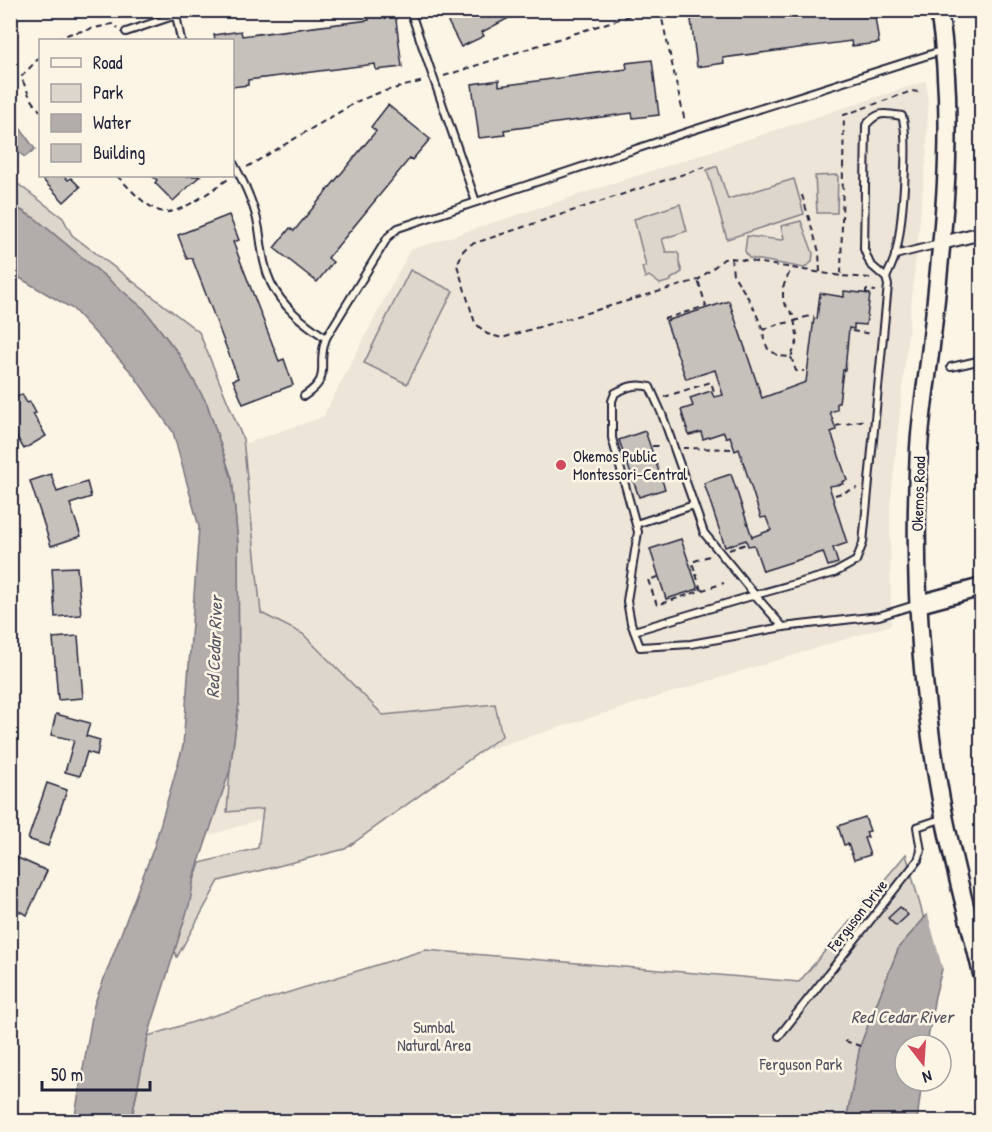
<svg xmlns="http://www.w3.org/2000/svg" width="992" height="1132" viewBox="0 0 992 1132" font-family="'Patrick Hand',sans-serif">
	<rect width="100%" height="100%" fill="#fcf5e5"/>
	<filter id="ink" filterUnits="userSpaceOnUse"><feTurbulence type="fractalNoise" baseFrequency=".0167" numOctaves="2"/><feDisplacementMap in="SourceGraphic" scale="12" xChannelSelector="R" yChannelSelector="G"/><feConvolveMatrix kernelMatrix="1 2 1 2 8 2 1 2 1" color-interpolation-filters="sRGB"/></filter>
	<g filter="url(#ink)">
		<polygon fill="#ece5d8" points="926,81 928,105 927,151 890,508 891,625 207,836 230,770 232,479 223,451 323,417 410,250"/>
		<g fill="#dcd6cc" stroke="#7f7c84" stroke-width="1.5">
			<polygon points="717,166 728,199 794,179 804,214 727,239 707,170"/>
			<polygon points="838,175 837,213 817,213 815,176"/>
			<polygon points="10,178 63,218 72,235 199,332 243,439 261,613 303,634 383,715 495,704 502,736 345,849 219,881 177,957 172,945 200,863 258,848 263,809 227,812 230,770 239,702 238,544 232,479 207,404 178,353 144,309 36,219 11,204"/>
			<polygon points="680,204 687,231 662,239 666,252 677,252 679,255 679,262 682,272 671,279 671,281 660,284 649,276 645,278 642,267 646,266 634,219"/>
			<polygon points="801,221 813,253 812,262 804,268 749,258 745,251 747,236 782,240 784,238 781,226"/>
			<polygon points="410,270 453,291 407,384 364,363"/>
			<polygon points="906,854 924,919 899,947 860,1046 846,1121 131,1122 148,1036 425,950 799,982"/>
		</g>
		<g fill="#b2adab" stroke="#78757e" stroke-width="1.5">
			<polygon points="15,121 35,149 25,157 11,147 11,126"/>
			<polygon points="10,204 36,219 144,309 178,353 207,404 232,479 238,544 239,702 230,770 194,877 190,902 148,1036 131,1121 74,1121 94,1005 154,847 183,746 199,527 173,432 133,374 73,309 11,273"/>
			<polygon points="981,854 981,907 948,947 935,996 927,1045 905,1045 905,1081 922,1081 917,1121 846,1122 860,1046 899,947"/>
		</g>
		<polygon fill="#fcf5e5" points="976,856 981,881 982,912 951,948 944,974 927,911"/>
		<g fill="#c6c1bb" stroke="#22223b" stroke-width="1.5">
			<polygon points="442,10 524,10 482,32 484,36 461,47"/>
			<polygon points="701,10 718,10 718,14 743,10 874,10 879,43 852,46 851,41 723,58 724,63 697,67 690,12"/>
			<polygon points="395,12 402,67 376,70 375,64 248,80 248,85 232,87 232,40 215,40 214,35 241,31 242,36 369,20 368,15"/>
			<polygon points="652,60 659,115 633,118 632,113 504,130 505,135 479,138 472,84 499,80 499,86 627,69 626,63"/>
			<polygon points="388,105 430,139 412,160 410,158 328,258 333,262 317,282 274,248 290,228 294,231 376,131 371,127"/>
			<polygon points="47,176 64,176 68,180 71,178 80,187 64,202 43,180"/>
			<polygon points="152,176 200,176 173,201 155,183 157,180"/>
			<polygon points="229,215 239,240 233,242 279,361 284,359 293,385 243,404 233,380 238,378 192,258 187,259 178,235"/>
			<polygon points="844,291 870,294 866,325 854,324 854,329 849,328 845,370 843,370 839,403 837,403 837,410 830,412 836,430 831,432 847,480 842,482 843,484 829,486 847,543 833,548 838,563 828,566 823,552 763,571 754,545 748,546 746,540 725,547 704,483 731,474 752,537 771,530 766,517 761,518 739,449 735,451 730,436 726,438 724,432 703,439 701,432 689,435 681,410 693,406 690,398 711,391 714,397 723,395 715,370 686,379 666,321 729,301 762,398 806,382 814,318 817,319 820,293 844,297"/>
			<polygon points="22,394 27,403 30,402 36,413 33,414 46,436 24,449 17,437 14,439 10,434 10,401"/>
			<polygon points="645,431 665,489 639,497 619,440"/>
			<polygon points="51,474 57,492 87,482 91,497 70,504 81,536 51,546 30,481"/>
			<polygon points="681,539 698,589 666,599 650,549"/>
			<polygon points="77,567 81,615 55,617 52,568"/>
			<polygon points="78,636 83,698 58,700 53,638"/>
			<polygon points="56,714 90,723 86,736 100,740 97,755 87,752 80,776 65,772 74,740 51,735"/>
			<polygon points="47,783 67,790 48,846 28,839"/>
			<polygon points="865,817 870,831 866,832 868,837 864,838 870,855 854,860 848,844 844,845 838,826"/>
			<polygon points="18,858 47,871 27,915 10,907 10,875"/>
			<polygon points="900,907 908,915 896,926 888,918"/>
		</g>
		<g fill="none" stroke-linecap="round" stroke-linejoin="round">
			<defs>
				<g id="lane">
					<polyline points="410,10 476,202"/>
					<polyline points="176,15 181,40"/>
					<polyline points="126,32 191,10"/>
					<path d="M232,161C244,182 255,205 259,229C262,248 263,266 271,283C282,307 305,324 326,338"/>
					<polyline points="895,255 939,244"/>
					<path d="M886,278C889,271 893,263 895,256C902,231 910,138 902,116C884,113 878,111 866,125L864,249L870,264L886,278L888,285L863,543L856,561L834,573L755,595L704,533L662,414L650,387C636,383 627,387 615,393L612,401V438L638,532L627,601L631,623L640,647L691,644L783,627L879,616L918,604"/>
					<polyline points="951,367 982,360"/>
					<path d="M304,396C334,376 315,368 326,338L388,237L398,228L687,132L944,50"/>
					<polyline points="636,524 694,505"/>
					<polyline points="634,631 755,595 783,627"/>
					<polyline points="779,1036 918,860 921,851 917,827 944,818"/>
				</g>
				<polyline id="street" points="942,243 982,233"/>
				<g id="secondary">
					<path d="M939,10C957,122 943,234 931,346C927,380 921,414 919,448C913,561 919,676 939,788C949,850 967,912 982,974"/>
					<polyline points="919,604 982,587"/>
				</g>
			</defs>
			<use href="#lane" stroke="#22223b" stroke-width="10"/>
			<use href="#street" stroke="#22223b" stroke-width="16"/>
			<use href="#secondary" stroke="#22223b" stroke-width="21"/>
			<g stroke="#22223b" stroke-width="2" stroke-dasharray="6 4.5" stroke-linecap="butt">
				<polyline points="660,10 685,122"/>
				<polyline points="57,40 69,34 112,24 118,28"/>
				<polyline points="40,57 21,77 30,97 40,111"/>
				<polyline points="444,76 647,10"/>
				<polyline points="247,167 358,101 381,92 424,81"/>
				<polyline points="705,167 469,245 463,251 457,265 475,323 487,334 502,338 698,280 724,259 731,258 841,276"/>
				<path d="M117,176C129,187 146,209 164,212C180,215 216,187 230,178"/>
				<polyline points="802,195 819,252 820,272"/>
				<polyline points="731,258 733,274 752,304 763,330 764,340 768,349 779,356 791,357 798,339 793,315 783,302 783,287 791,269"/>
				<polyline points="870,278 841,276 844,115 912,91 919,92"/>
				<polyline points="866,294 866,290 876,291"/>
				<polyline points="664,319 706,306 698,280"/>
				<path d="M763,330C773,325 781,324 791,322C800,320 804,316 814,316"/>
				<polyline points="852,331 872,334"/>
				<polyline points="791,357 796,371 804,371"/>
				<polyline points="664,397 711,382 715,395"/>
				<polyline points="836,426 865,420"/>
				<polyline points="652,446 662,446"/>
				<polyline points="683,448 734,449"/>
				<polyline points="835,495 857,488"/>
				<polyline points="729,550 746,544"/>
				<polyline points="658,577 648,580 657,605 724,583"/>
				<polyline points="701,590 692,562 709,556"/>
				<polyline points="845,1041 860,1046"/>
			</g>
			<use href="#lane" stroke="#fcf5e5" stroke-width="6"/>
			<use href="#street" stroke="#fcf5e5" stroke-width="12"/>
			<use href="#secondary" stroke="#fcf5e5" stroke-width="16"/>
		</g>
	</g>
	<circle fill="#d1495b" stroke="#fcf5e5" stroke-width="2" cx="561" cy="465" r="6"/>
	<g text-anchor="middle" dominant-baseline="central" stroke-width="5" stroke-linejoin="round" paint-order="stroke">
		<g font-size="16" fill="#22223b" stroke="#fcf5e5" text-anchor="start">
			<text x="573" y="456">Okemos Public<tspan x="573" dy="18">Montessori-Central</tspan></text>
		</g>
		<g font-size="16" fill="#22223b" stroke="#fcf5e5">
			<text transform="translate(918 494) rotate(-88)">Okemos Road</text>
			<text transform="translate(857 915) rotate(-52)">Ferguson Drive</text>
		</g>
		<g font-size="16" fill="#504f5f" stroke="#fcf5e5">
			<text x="434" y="1027">Sumbal<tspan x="434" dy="18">Natural Area</tspan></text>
			<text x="801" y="1064">Ferguson Park</text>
		</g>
		<g font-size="18" font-style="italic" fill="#545362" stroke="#fcf5e5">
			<text transform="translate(214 647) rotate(-88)">Red Cedar River</text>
			<text x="902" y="1016">Red Cedar River</text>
		</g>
	</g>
	<rect width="992" height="1132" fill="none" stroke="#fcf5e5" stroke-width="36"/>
	<rect x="18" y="18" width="956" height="1096" fill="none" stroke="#22223b" stroke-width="2" filter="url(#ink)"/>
	<rect x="39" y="39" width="195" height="138" fill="#fcf5e5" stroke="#a5a1a1" stroke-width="1.5"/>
	<rect x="51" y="58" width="30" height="9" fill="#fcf5e5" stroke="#a5a1a1" stroke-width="1.5"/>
	<text x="93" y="69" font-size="18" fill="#22223b">Road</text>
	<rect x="51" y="84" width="30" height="18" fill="#dcd6cc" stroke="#a5a1a1" stroke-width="1.5"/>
	<text x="93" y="99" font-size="18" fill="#22223b">Park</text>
	<rect x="51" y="114" width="30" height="18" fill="#b2adab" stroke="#a5a1a1" stroke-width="1.5"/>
	<text x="93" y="129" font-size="18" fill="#22223b">Water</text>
	<rect x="51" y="144" width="30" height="18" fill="#c6c1bb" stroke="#a5a1a1" stroke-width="1.5"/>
	<text x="93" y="159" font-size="18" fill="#22223b">Building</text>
	<g transform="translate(923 1063) rotate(163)"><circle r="28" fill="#fcf5e5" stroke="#a5a1a1" stroke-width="1.5"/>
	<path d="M0-4.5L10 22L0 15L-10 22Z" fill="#d1495b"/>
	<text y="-9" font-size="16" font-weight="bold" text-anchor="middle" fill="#22223b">N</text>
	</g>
	<path d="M42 1081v9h108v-9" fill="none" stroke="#22223b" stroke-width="3"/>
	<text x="51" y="1081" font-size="18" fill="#22223b" stroke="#fcf5e5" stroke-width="4.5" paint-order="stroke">50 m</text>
</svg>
